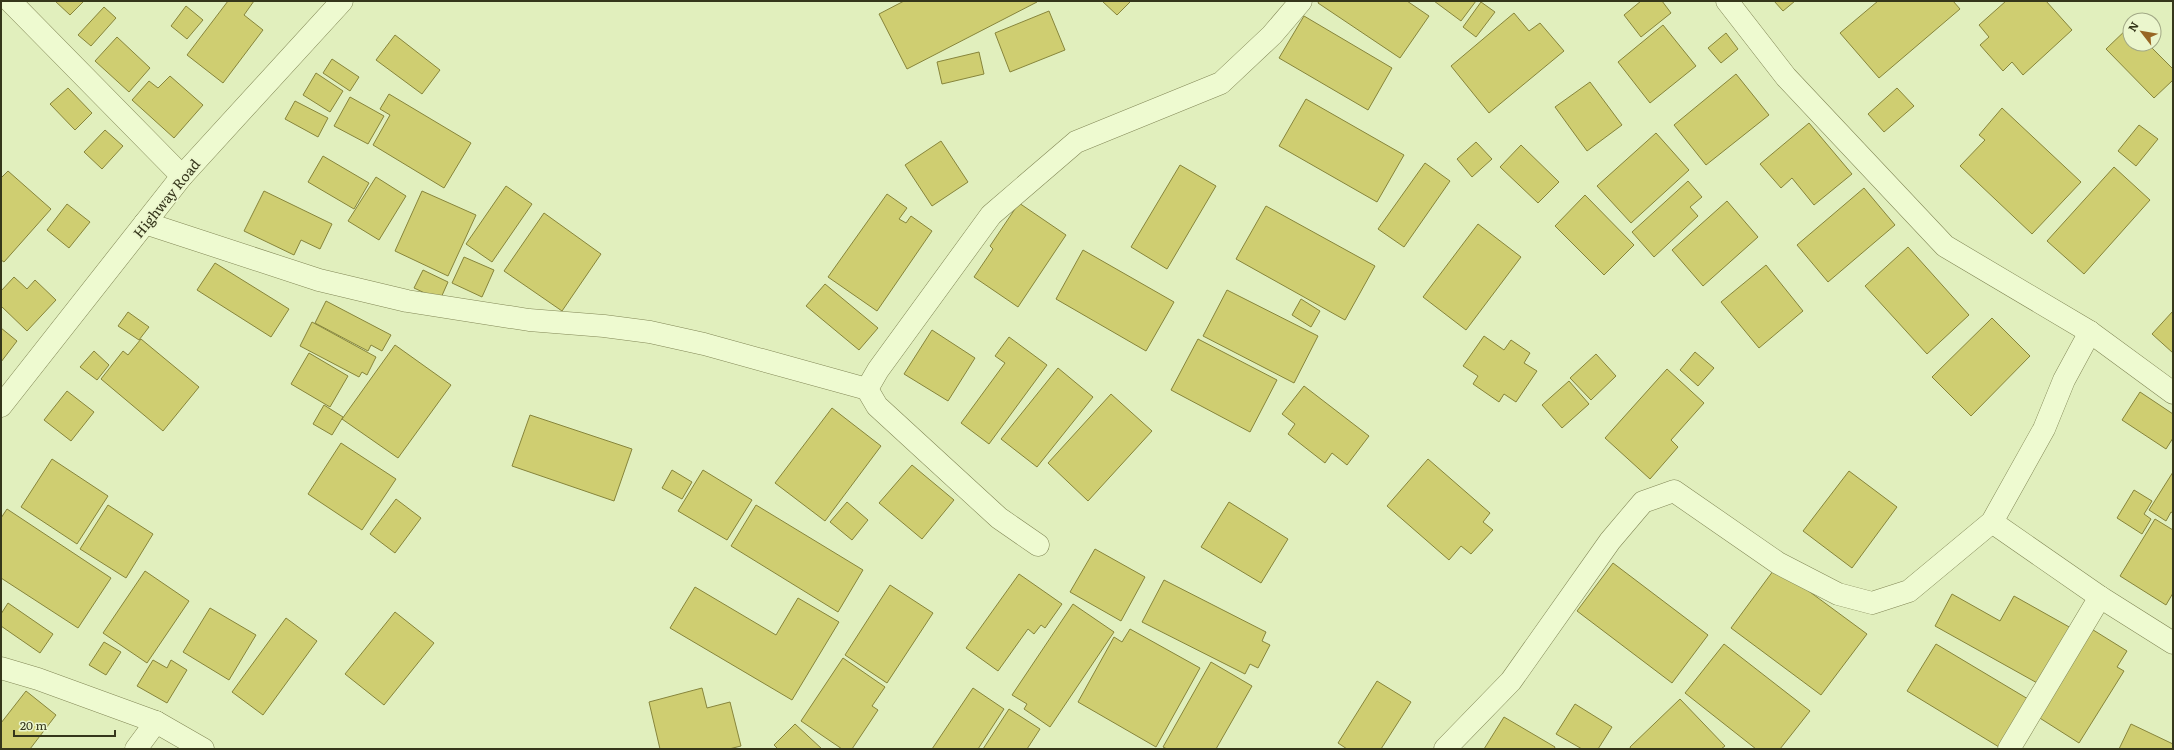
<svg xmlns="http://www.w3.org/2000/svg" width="2174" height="750" viewBox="0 0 2174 750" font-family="Literata,serif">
	<rect width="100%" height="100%" fill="#e1efbd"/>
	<g fill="#cfce71" stroke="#87853b">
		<polygon points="55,1 84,1 70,15"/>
		<polygon points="228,1 254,1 244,15 263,30 223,83 187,55"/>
		<polygon points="904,1 1036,1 1037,2 907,69 879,14"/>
		<polygon points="1102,1 1131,1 1117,15"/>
		<polygon points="1319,1 1407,1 1429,16 1400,58 1318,3"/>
		<polygon points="1434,1 1476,1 1461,21"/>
		<polygon points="1641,1 1662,1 1671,13 1641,37 1624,15"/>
		<polygon points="1774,1 1795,1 1783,11"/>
		<polygon points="1878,1 1953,1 1960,9 1879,78 1840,33"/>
		<polygon points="2006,1 2046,1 2072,30 2023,75 2012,62 2003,71 1980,45 1989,37 1979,25"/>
		<polygon points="1481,2 1495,12 1476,37 1463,27"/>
		<polygon points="186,6 203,20 187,39 171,26"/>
		<polygon points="104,7 116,18 91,46 78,35"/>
		<polygon points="1049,11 1065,50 1010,72 995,33"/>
		<polygon points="1514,13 1529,31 1540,23 1564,51 1489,113 1451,66"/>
		<polygon points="1304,16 1392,68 1368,110 1279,58"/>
		<polygon points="1663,25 1696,66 1650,103 1618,62"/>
		<polygon points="2130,26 2130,44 2148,44 2173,69 2173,80 2154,98 2106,49"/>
		<polygon points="1726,33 1738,49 1721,63 1708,48"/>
		<polygon points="395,35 440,70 422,94 376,60"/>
		<polygon points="117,37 150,68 129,92 95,61"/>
		<polygon points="979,52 984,74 942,84 937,62"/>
		<polygon points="332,59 359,77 350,91 323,73"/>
		<polygon points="316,73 343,91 330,112 303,95"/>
		<polygon points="1736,74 1769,115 1706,165 1674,125"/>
		<polygon points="170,76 203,105 174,138 132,100 149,81 158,88"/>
		<polygon points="1590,82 1622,125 1587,151 1555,107"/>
		<polygon points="68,88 92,113 75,130 50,104"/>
		<polygon points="1897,88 1914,106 1884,132 1868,114"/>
		<polygon points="389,94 471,143 444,188 373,145 390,115 380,109"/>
		<polygon points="350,97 384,116 368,144 334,126"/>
		<polygon points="1306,99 1404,155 1377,202 1279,146"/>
		<polygon points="295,101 328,118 318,137 285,119"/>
		<polygon points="2002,108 2081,182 2032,234 1960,166 1985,140 1979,135"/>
		<polygon points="1809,123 1852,174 1814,205 1792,178 1781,188 1760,164"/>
		<polygon points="2139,125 2158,139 2136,166 2118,151"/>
		<polygon points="105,130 123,146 102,169 84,152"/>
		<polygon points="1656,133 1689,170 1631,223 1597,186"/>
		<polygon points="941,141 968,182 932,206 905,165"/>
		<polygon points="1476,142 1492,159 1472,177 1457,159"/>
		<polygon points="1521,145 1559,182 1538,203 1500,167"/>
		<polygon points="323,156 369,183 354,209 308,182"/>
		<polygon points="1425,163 1450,181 1404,247 1378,229"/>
		<polygon points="1180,165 1216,186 1167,269 1131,247"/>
		<polygon points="2114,167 2150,200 2084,274 2047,241"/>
		<polygon points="8,171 51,209 4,262 1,260 1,178"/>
		<polygon points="376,177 406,196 379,240 348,221"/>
		<polygon points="1688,181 1702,197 1690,207 1698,216 1654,257 1632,232"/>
		<polygon points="506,186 532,204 492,262 466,244"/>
		<polygon points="1864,188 1895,225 1828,282 1797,245"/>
		<polygon points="264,191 332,224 320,249 301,240 294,255 244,231"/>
		<polygon points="422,191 476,215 448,276 395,251"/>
		<polygon points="887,194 907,208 899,219 906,223 911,216 932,231 877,311 828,277"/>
		<polygon points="1585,195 1634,245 1604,275 1555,226"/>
		<polygon points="1727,201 1758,237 1703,286 1672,250"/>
		<polygon points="1019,203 1066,235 1018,307 974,277 993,249 990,246"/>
		<polygon points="67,204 90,222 69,248 47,230"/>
		<polygon points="1266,206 1375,266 1345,320 1236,259"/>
		<polygon points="544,213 601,254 562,311 504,271"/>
		<polygon points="1478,224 1521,257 1466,330 1423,297"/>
		<polygon points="1908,247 1969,315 1927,354 1865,286"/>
		<polygon points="1083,250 1174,302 1146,351 1056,299"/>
		<polygon points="464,257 494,270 482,297 452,283"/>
		<polygon points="215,263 289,309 271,337 197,290"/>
		<polygon points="1766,265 1803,311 1759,348 1721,302"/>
		<polygon points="423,270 448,282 440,300 414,288"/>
		<polygon points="14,277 27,289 35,280 56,300 27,331 1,306 1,291"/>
		<polygon points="825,284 878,328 859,350 806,306"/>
		<polygon points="1227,290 1318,336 1294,383 1203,336"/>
		<polygon points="1301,299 1320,311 1311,327 1292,315"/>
		<polygon points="326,301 391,335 382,351 371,345 368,351 315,323"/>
		<polygon points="2173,311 2173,353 2152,334"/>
		<polygon points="128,312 149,327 139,340 118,326"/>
		<polygon points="1992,318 2030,356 1971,416 1932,377"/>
		<polygon points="312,322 376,357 367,375 362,372 359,377 300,346"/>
		<polygon points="1,328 17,341 1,362"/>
		<polygon points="932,330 975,358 948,401 904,374"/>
		<polygon points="1484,336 1504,350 1511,340 1530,353 1524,363 1537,371 1516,402 1504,394 1499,402 1473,384 1478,376 1463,366"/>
		<polygon points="1009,337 1047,365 989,444 961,423 1005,363 995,356"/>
		<polygon points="141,339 199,387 163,431 101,379 123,351 128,355"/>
		<polygon points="1198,339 1277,380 1250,432 1171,390"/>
		<polygon points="395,345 451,385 398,458 342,419"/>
		<polygon points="94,351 109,365 97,380 80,367"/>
		<polygon points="1695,352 1714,368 1698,386 1680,370"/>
		<polygon points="309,353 348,376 330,407 291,384"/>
		<polygon points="1596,354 1616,376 1591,400 1570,378"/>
		<polygon points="1058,368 1093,397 1037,467 1001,439"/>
		<polygon points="1667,369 1704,403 1671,440 1678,447 1650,479 1605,438"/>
		<polygon points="1569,381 1589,404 1562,428 1542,405"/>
		<polygon points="1304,386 1369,436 1347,465 1332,453 1325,463 1288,434 1295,424 1282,414"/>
		<polygon points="67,391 94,412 71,441 44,420"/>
		<polygon points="2140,392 2173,414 2173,438 2166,449 2122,420"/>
		<polygon points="1111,394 1152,431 1088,501 1048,463"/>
		<polygon points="324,405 343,417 332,435 313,424"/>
		<polygon points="832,408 881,446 825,521 775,483"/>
		<polygon points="530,415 632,449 614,501 512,466"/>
		<polygon points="341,443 396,479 362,530 308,494"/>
		<polygon points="52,459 108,496 77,544 21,507"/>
		<polygon points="1428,459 1490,513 1483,522 1493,530 1471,554 1461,546 1449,560 1387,506"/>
		<polygon points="912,465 954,500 922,539 879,503"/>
		<polygon points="672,470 692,482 682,499 662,488"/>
		<polygon points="703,470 752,500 727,540 678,511"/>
		<polygon points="1849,471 1897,507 1852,568 1803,531"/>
		<polygon points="2173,472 2173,513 2171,512 2166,521 2149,510"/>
		<polygon points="2134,490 2152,501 2144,514 2151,519 2142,534 2117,518"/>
		<polygon points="396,499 421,518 395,553 370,534"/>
		<polygon points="847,502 868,520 852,540 830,522"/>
		<polygon points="1229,502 1288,539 1261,583 1201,547"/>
		<polygon points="108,505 153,534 126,578 80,549"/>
		<polygon points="756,505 863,570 838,612 731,546"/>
		<polygon points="7,509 111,578 78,628 1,578 1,518"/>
		<polygon points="2155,519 2173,530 2173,593 2166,605 2120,576"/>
		<polygon points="1095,549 1145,577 1121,621 1070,592"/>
		<polygon points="1613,563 1708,635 1672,683 1577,611"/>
		<polygon points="1776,567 1867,634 1821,695 1731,628"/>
		<polygon points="145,571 189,601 147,663 103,633"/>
		<polygon points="1019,574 1062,604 1045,628 1041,625 1034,634 1028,629 998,671 966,648"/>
		<polygon points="1164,580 1266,632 1262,641 1270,645 1258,668 1250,664 1245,674 1142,622"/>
		<polygon points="890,585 933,613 887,683 845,655"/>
		<polygon points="695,587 776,635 798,598 839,622 792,700 670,628"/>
		<polygon points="1952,594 2000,621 2014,596 2071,628 2039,684 1935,626"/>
		<polygon points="8,603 53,634 40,653 1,626 1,614"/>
		<polygon points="1073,604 1114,632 1050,727 1024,709 1027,704 1012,695"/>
		<polygon points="210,608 256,635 229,680 183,652"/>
		<polygon points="395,612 434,643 384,705 345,674"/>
		<polygon points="286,618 317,641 263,715 232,692"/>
		<polygon points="2090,628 2127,651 2117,667 2124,671 2079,743 2035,715"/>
		<polygon points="1130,629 1200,668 1156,747 1078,702 1114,637 1122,642"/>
		<polygon points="104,642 121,652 106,675 89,665"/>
		<polygon points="1724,644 1810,711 1780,749 1756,749 1685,693"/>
		<polygon points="1936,644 2028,699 1999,747 1907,691"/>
		<polygon points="843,658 885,687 872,706 878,710 852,749 842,749 801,721"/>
		<polygon points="153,660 167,668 171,660 187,670 167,703 137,686"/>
		<polygon points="1211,662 1252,686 1216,749 1167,749 1163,747"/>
		<polygon points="1377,681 1411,702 1381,749 1347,749 1338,743"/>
		<polygon points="702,688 707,708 730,702 741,746 729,749 660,749 649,702"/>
		<polygon points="973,688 1004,709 978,749 932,749"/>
		<polygon points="26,691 56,715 30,749 1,749 1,723"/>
		<polygon points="1680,699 1725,746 1721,749 1631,749 1630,747"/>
		<polygon points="1575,704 1612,727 1598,749 1582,749 1556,734"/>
		<polygon points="1009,709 1040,729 1027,749 983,749"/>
		<polygon points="1504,717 1555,747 1554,749 1484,749"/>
		<polygon points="795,724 822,749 778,749 774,745"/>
		<polygon points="2131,724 2173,744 2173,749 2119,749"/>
	</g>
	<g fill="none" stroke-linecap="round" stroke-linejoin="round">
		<defs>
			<g id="street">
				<polyline points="10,1 182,176"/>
				<polyline points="1727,1 1786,77 1945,246 2090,332 2173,393"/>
				<polyline points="145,223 319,280 407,301 529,320 604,326 650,332 704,344 867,389 877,406 999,518 1038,545"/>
				<polyline points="867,389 878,370 991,215 1076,142 1221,83 1272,35 1301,1"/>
				<polyline points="1,406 182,176 342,1"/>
				<polyline points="1992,522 2100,597 2173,643"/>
				<polyline points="1,668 38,679 156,722 203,749"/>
				<polyline points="136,749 156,722"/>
				<polyline points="1445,749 1511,681 1610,541 1643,502 1674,491 1778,563 1838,594 1872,603 1909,591 1992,522 2044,429 2064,380 2090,332"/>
				<polyline points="2009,749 2100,597"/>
			</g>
		</defs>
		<use href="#street" stroke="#828756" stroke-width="23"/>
		<use href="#street" stroke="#eefad0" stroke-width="22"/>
	</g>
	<g text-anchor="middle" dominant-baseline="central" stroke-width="3.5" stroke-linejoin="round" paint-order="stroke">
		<g font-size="14" fill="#35361b" stroke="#ebf6cd">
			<text transform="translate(166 198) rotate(-51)">Highway Road</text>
		</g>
	</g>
	<rect width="2174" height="750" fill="none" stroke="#35361b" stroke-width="4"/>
	<g transform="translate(2142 32) rotate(301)"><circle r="19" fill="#ebf6cd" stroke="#a2a986"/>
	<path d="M0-3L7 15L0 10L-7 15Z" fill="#986624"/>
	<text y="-6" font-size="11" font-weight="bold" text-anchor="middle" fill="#35361b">N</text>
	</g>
	<path d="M14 730v6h101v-6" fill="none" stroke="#35361b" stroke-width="2"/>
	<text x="20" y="730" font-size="12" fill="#35361b" stroke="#ebf6cd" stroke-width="3" paint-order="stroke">20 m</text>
</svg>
